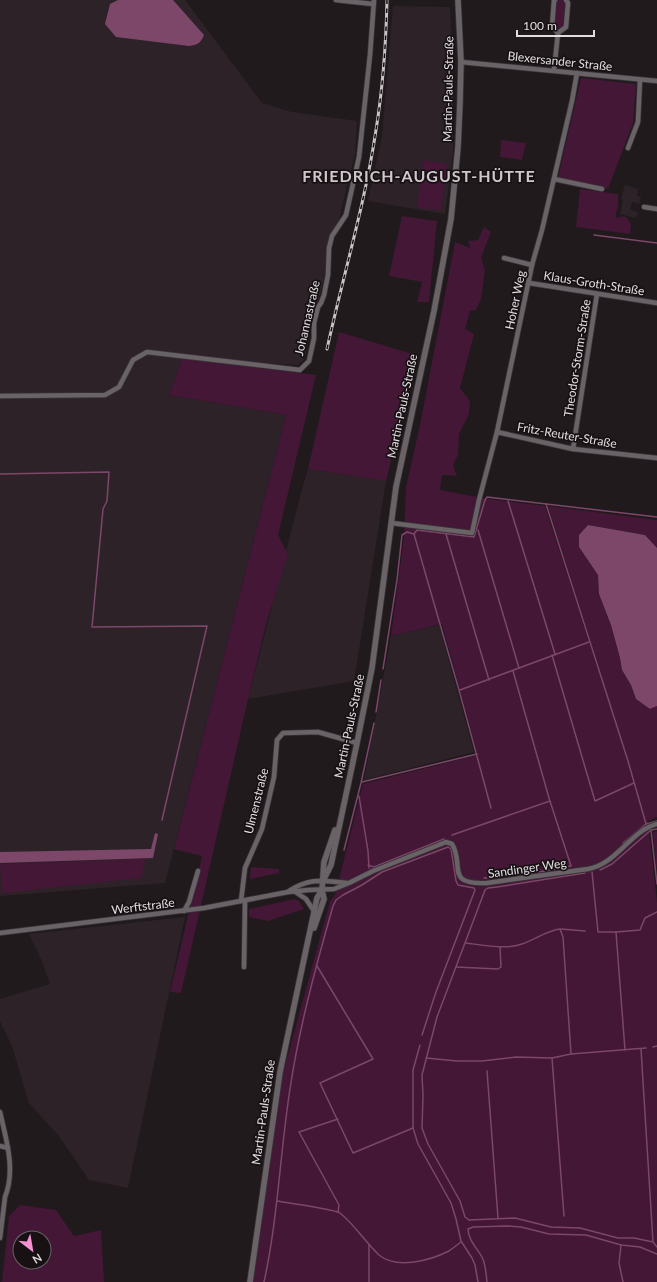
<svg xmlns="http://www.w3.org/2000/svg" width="657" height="1282" viewBox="0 0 657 1282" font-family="Lato,sans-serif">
	<rect width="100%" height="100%" fill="#201a1d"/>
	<g fill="#2d2228">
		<polygon points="0,0 185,0 262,103 292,112 357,121 355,154 304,359 298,365 182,358 169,395 286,415 165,883 0,896"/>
		<polygon points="393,6 450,7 453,85 453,154 445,214 368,201 382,136"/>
		<polygon points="625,185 638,189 637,196 641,197 639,204 632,202 630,210 638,212 636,218 620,214 622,207 621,207 623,200 621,199"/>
		<polygon points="308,469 386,481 354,681 248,699 301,493"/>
		<polygon points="439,625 474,752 364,780 391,636"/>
		<polygon points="185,917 128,1188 89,1180 59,1136 29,1103 12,1046 0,1021 0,999 50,984 41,959 29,934"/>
	</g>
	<g fill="#431735" fill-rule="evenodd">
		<path d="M559,0H562L565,4L563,28C560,29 557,29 554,27L556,3Z"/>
		<polygon points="581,78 636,84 633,123 608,189 558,178"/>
		<polygon points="501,140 526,143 522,160 500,157"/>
		<polygon points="423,160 447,164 441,210 417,208"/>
		<polygon points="580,189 618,194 618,207 616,213 616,218 623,216 627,218 631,224 630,234 576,227"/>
		<polygon points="402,216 437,221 429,302 417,302 422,282 389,276"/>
		<polygon points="484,227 491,232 481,258 485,270 481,299 476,310 470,311 465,329 474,334 460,388 470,401 469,414 459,434 458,455 453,465 457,476 442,475 440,490 488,499 545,506 629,764 548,506 657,520 657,548 645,535 588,525 579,535 579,547 598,575 599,594 611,625 620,658 622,670 631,685 636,699 650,709 657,706 657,817 648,821 657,902 657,1282 253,1282 283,1073 330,901 335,895 363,784 478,755 442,624 391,636 404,537 406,487 420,425 455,242 470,248 468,241 478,240"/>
		<polygon points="339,332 416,355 386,481 308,469"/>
		<polygon points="182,358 316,375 278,535 288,554 266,624 248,699 181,993 170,992 202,856 174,849 286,415 169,395"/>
		<polygon points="657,831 657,872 653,832"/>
		<polygon points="146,859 141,878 2,893 0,864"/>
		<polygon points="251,867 279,869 279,873 250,879"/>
		<polygon points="294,899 299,901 304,909 268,921 249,917 249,909"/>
		<path d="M20,1205L56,1210L74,1236L101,1230L104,1282H2L9,1216ZM20,1238H44V1262H20Z"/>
	</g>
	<g fill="#7d4769">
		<path d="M118,0H173L204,35C201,43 197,45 189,46L116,37L105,24L110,4Z"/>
		<polygon points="588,525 645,535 657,548 657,706 650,709 636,699 631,685 622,670 620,658 611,625 599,594 598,575 579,547 579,535"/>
		<polygon points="155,833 158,834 153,858 0,863 0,852 151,849"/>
	</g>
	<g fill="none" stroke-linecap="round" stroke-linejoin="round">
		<g stroke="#7d4769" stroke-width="1.5">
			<polyline points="594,235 657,243"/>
			<polyline points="0,474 109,472 107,501 103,509 92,627 207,626 162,820"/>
			<polyline points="508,501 555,654"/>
			<polyline points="546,504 628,761 646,824"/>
			<polyline points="478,530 519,668"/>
			<polyline points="414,534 417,530 474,537 485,500 487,497 657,517"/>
			<polyline points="446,534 489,680"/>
			<polyline points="552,655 595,801 634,783"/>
			<polyline points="383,669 397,580 402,535 407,532 414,534 459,690 491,808"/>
			<polyline points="460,690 589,642"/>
			<polyline points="376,712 381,680"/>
			<polyline points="362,782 477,754"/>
			<polyline points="359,796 368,851 369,868"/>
			<polyline points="651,830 657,884"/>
			<polyline points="452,835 550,801"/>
			<polyline points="623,843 646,824 657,821"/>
			<polyline points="344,850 361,783 374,723"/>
			<polyline points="368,865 374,867 444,839"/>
			<polyline points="600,870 612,864 651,830 657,829"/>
			<polyline points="592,872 598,932 616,932 640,930 645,918 657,912"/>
			<polyline points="585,873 497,887 488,888 485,890 437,1017 422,1075 423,1095 422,1128 428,1144 460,1201 465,1217 469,1220 515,1218 551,1227 580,1228 618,1238 634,1238 653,1242"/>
			<polyline points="484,878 528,874 571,866 549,798 513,671"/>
			<polyline points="561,929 585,931"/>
			<polyline points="616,932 625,1050"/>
			<path d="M466,943C482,945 506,950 522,944C534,940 548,930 560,929L563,937L571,1054"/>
			<polyline points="317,966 373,1059 320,1083 353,1153 413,1128"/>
			<polyline points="456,967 498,969 501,967 500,947"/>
			<polyline points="420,1045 413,1070 413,1128 418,1144 451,1203 456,1219 461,1241 472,1258 475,1265 478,1282"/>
			<polyline points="653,1047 657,1046"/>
			<polyline points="641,1049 653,1242 657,1247"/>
			<polyline points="426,1058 457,1061 482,1061 516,1057 552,1058 571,1054 646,1048"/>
			<polyline points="552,1058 564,1216"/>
			<polyline points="487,1071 498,1218"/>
			<polyline points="338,1119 299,1132 339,1205 338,1212"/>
			<path d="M277,1201C287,1203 334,1209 340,1213C355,1225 365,1242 379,1255C397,1270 431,1260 449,1251C453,1248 457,1245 461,1242"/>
			<polyline points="369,1244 369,1282"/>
			<polyline points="621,1245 619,1263 623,1282"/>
			<path d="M264,1282C278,1218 280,1153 290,1089C299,1028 316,966 333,906L336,900L343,895L362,885L382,872L448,847L451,849L456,881L458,885L474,888L475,890L436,992L422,1035"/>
			<path d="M487,1282C486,1274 486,1265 482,1257C477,1248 468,1240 468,1229L473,1227L508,1226L521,1227L549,1234L586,1235L621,1245L640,1247L657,1254"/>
		</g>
		<defs>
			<g id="minor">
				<polyline points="336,0 373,4"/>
				<polyline points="555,0 554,1 552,27 558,33"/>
				<polyline points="461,62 657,81"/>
				<polyline points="554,70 558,33 566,27 568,3 566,0"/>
				<polyline points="628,148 638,122 640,80"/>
				<polyline points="554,179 602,189"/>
				<polyline points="644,207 657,209"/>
				<polyline points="504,258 532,265"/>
				<polyline points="529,283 657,303"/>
				<polyline points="0,396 105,395 119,387 133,360 147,352 300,370 309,361 314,338 314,323 318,307 321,303 324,295 328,275 329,248 332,236 346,215 359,157 370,55 374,0"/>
				<polyline points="497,432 573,449 657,458"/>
				<polyline points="573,449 597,294"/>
				<polyline points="391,523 472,533 479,500 497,432 532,265 542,230 572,101 577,73"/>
				<path d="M289,891C311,877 323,881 347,883"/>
				<polyline points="294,891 306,899 314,911"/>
				<polyline points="241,901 245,868 262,829 274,777 277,740 283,733 318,732 357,743"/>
				<polyline points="184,911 189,902 198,871"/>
				<path d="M0,933L204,908L288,892L308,890L334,889L349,883L373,871L446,842L452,844C465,865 444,885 487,883L588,869C617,864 630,831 657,824"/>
				<polyline points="244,967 245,901"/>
				<path d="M0,1112C6,1139 16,1170 5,1197L0,1238"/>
				<polyline points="0,1146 8,1148"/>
			</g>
			<g id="tertiary">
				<polyline points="323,881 331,865 357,743 372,668 396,487 434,311 451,219 458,147 460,102 461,62 458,0"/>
				<polyline points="314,928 324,899 322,890 324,862 335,830"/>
				<polyline points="250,1282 280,1072 317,898 322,890"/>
			</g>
		</defs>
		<use href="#minor" stroke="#393538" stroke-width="6"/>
		<use href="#tertiary" stroke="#393538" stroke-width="7"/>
		<use href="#minor" stroke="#696266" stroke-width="4.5"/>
		<use href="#tertiary" stroke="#696266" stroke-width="5.5"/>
		<defs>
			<path id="rail" d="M327,349C343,276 365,204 376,130C383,87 386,43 387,0"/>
		</defs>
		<use href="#rail" stroke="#c8c4c6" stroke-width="3"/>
		<use href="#rail" stroke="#171114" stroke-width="1.5" stroke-dasharray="4.5" stroke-linecap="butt"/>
	</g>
	<g text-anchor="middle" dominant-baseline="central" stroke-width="3.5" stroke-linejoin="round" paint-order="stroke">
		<g font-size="12" fill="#e2dee0" stroke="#171114">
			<text transform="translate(560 61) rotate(6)">Blexersander Straße</text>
			<text transform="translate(448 89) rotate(-89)">Martin-Pauls-Straße</text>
			<text transform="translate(594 283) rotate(9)">Klaus-Groth-Straße</text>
			<text transform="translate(515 300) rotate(-78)">Hoher Weg</text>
			<text transform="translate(307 318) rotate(-77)">Johannastraße</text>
			<text transform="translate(577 358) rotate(-81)">Theodor-Storm-Straße</text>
			<text transform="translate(402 406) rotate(-78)">Martin-Pauls-Straße</text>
			<text transform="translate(567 435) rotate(10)">Fritz-Reuter-Straße</text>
			<text transform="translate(349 726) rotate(-78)">Martin-Pauls-Straße</text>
			<text transform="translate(256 801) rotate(-76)">Ulmenstraße</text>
			<text transform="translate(527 868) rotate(-8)">Sandinger Weg</text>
			<text transform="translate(143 906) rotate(-7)">Werftstraße</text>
			<text transform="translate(263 1112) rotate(-82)">Martin-Pauls-Straße</text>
		</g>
		<g font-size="16" font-weight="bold" letter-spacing="1" fill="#cfc7cb" stroke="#171114">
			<text x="419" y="175">FRIEDRICH-AUGUST-HÜTTE</text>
		</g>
	</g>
	<g transform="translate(32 1250) rotate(149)"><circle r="19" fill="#171114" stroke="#686366"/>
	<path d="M0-3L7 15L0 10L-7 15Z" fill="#f590d1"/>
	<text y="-6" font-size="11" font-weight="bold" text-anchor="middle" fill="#e2dee0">N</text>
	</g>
	<path d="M517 30v6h77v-6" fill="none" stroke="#e2dee0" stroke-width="2"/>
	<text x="523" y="30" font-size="12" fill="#e2dee0" stroke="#171114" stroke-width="3" paint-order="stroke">100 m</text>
</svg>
